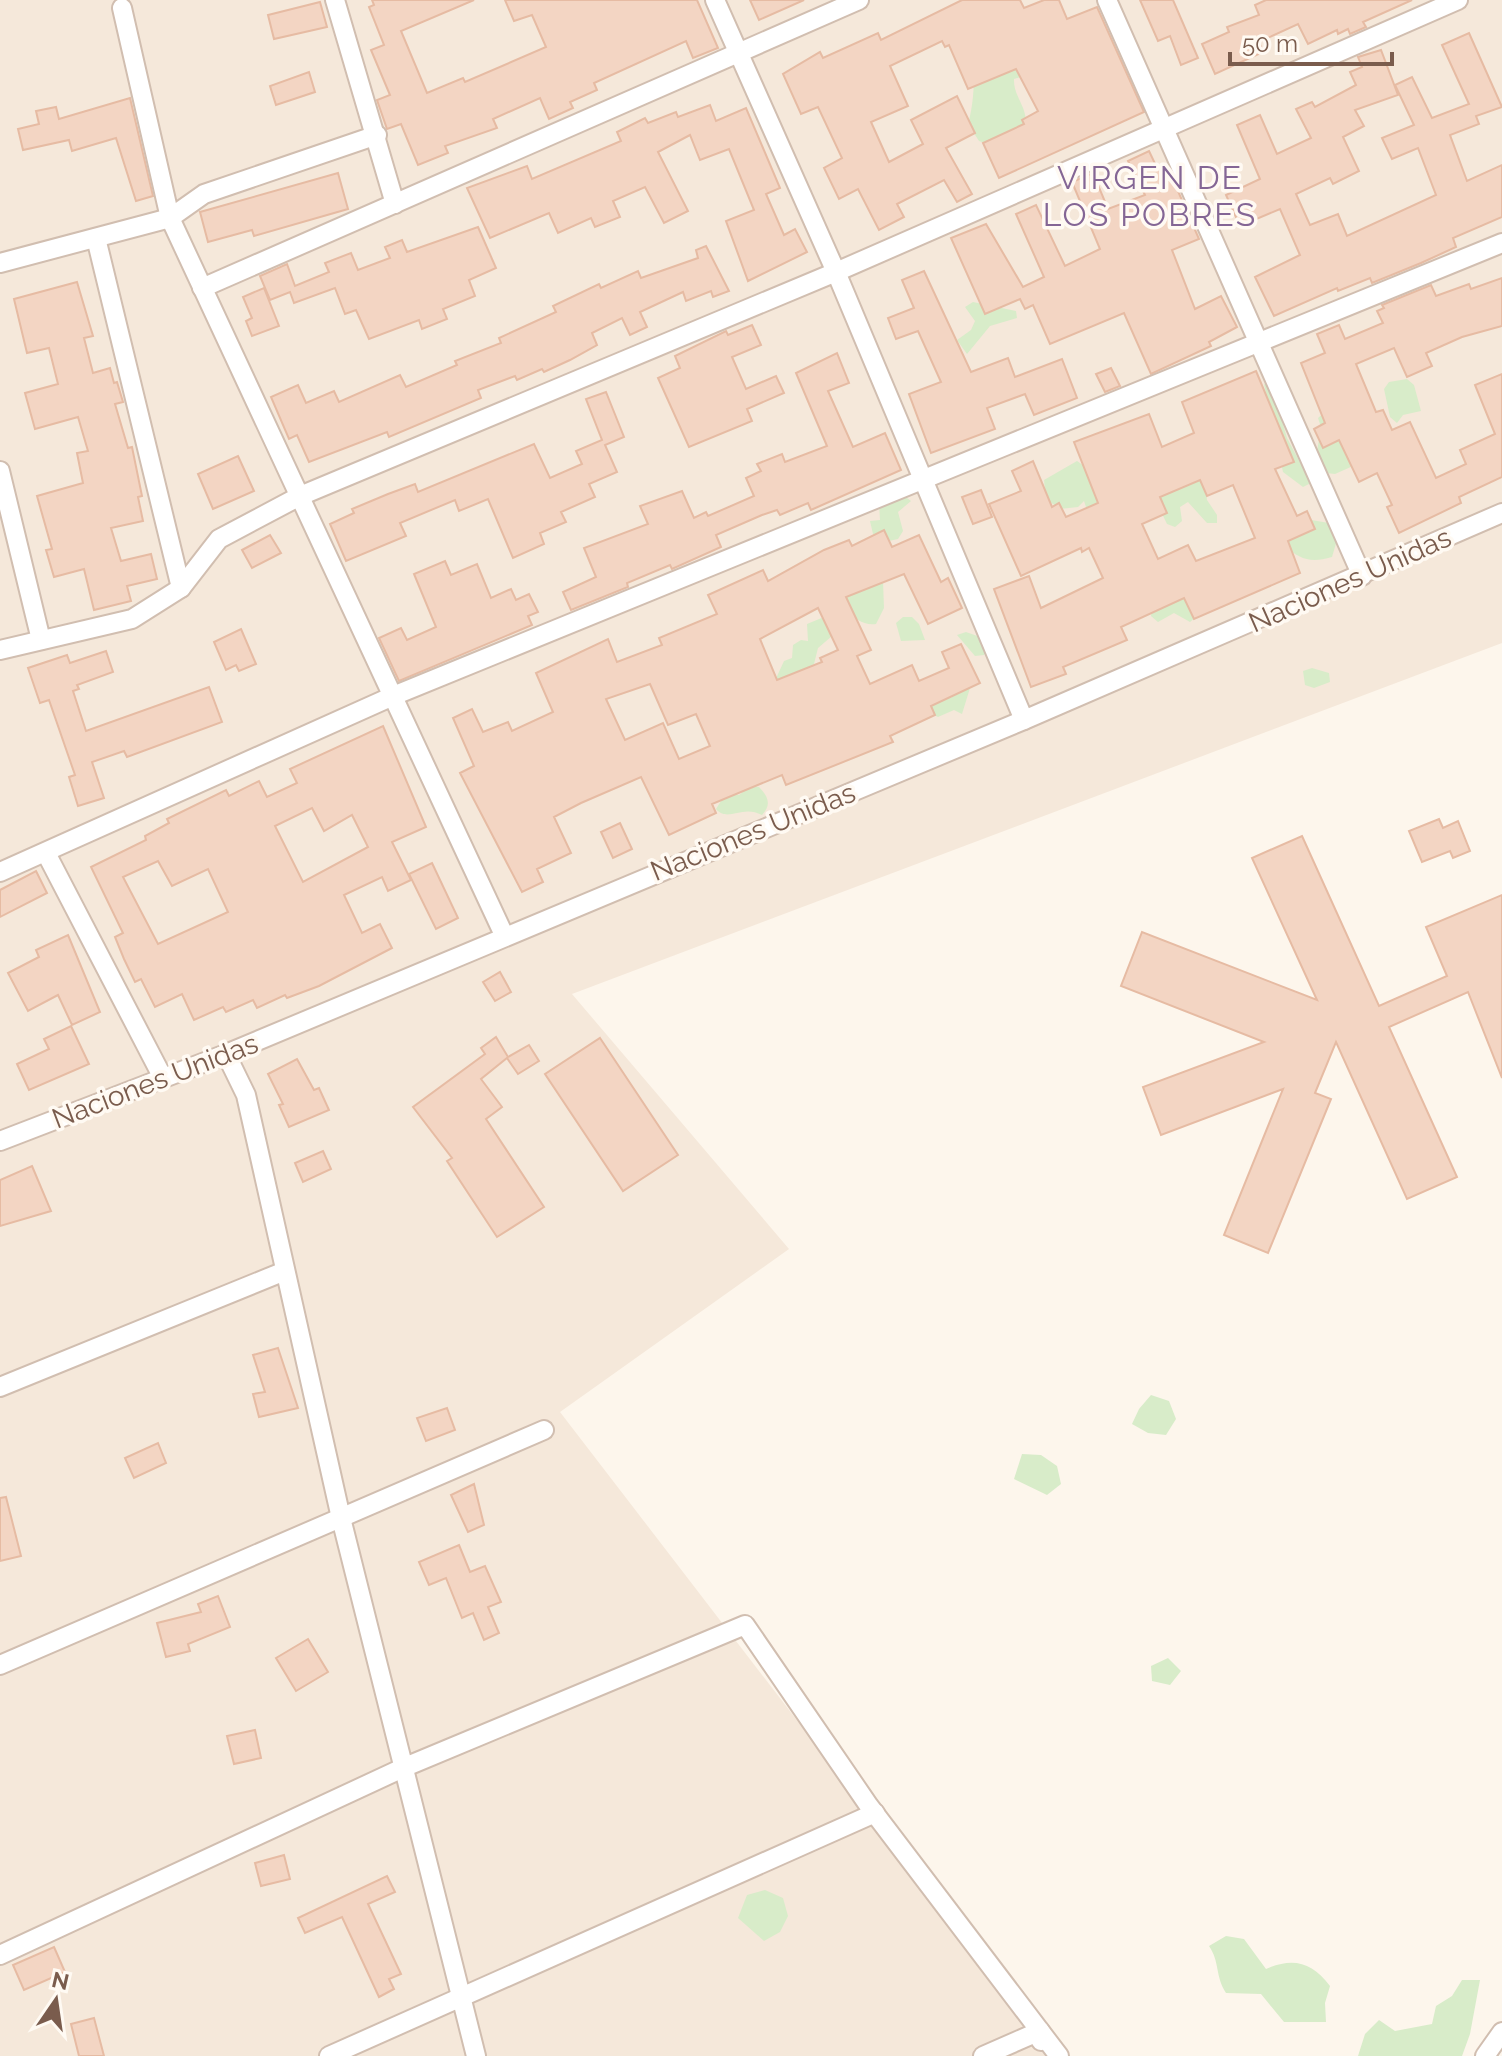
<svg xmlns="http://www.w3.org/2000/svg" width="1502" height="2056" viewBox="0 0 1502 2056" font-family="Raleway,sans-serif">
	<rect width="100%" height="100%" fill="#fdf6ec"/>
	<polygon fill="#f5e8da" points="0,0 1502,0 1502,643 572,994 789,1249 560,1412 1055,2056 0,2056"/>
	<g fill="#d8ecc9">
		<path d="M974,27L1024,76L1014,79C1013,97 1029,108 1025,126L991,145L979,141L968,124C977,93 973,60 974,27Z"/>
		<polygon points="973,302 1016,311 1017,318 990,326 967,354 957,340 971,330 975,321 965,307"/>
		<polygon points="1407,379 1414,385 1421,411 1403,415 1397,423 1390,417 1384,389 1389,382"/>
		<polygon points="1264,384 1272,386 1287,438 1311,483 1303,487 1283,472"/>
		<polygon points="1325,412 1353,466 1335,474 1326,473 1316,458 1321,427 1318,418"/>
		<polygon points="1077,461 1126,495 1088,513 1084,501 1078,507 1060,509 1046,499 1044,480"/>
		<polygon points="1178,473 1204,473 1207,500 1217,515 1217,523 1207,523 1188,502 1180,507 1182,521 1175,527 1167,524 1155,499 1164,496"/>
		<polygon points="903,495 911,501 898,512 903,531 898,539 889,541 873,534 870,521 880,520 879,503"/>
		<path d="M1311,520L1329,523L1337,540L1332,557C1311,563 1300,560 1284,545L1292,525Z"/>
		<path d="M883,581L884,608L876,624C864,626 853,618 845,608L848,591Z"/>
		<polygon points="1179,588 1197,616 1190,622 1174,613 1158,622 1151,616 1152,602"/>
		<polygon points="824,617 832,636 818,648 814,664 773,685 784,661 792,658 793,645 801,640 808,641 807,624"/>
		<polygon points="903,617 912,617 919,624 925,640 901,641 896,623"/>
		<polygon points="966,632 983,638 988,647 984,655 975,656 957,635"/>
		<polygon points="1312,668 1329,673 1330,682 1314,688 1305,685 1303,671"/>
		<polygon points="961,684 970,688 962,714 954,710 938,717 930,713 929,702 943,694 951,698"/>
		<path d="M750,786L759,787C768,796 772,805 762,815C742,804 728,823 716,809L726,793L739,795Z"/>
		<polygon points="1151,1395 1169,1401 1176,1419 1166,1435 1148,1433 1132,1424 1139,1409"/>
		<polygon points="1022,1454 1041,1455 1057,1466 1061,1484 1047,1495 1014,1479"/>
		<polygon points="1168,1658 1181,1671 1170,1685 1152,1681 1151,1666"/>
		<polygon points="765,1890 783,1898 788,1916 780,1932 764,1941 738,1918 747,1895"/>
		<path d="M1226,1936L1244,1939L1266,1969C1293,1957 1312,1962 1330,1986L1325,2003L1326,2022H1284L1261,1994L1226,1993C1215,1976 1220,1962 1209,1946Z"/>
		<polygon points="1462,1980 1480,1980 1470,2034 1462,2056 1358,2056 1365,2034 1379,2020 1395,2031 1432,2024 1436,2006 1452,1996"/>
	</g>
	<g fill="#f3d5c3" stroke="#e6bba3" stroke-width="2" fill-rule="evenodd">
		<polygon points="372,0 474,0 401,31 427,93 463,78 465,82 546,47 532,15 514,21 505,0 697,0 718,48 693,58 686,41 594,83 597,90 570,102 573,108 549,119 540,98 493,119 497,128 445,146 448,153 418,165 401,124 387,129 377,100 390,95 371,50 384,45 369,7 374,5"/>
		<polygon points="750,0 804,0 759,20"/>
		<polygon points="962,0 1020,0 1024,8 1044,0 1059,0 1067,19 1097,7 1144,112 999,178 983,143 1024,124 1022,120 1038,111 1016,69 968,89 949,45 945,47 942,41 890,66 908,106 871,122 889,162 923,144 911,120 957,96 975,133 946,148 972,194 957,202 944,180 897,204 904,217 879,230 858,189 839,199 824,168 842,158 818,107 801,114 783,74 820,52 823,58 878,33 881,40"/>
		<polygon points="1140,0 1173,0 1198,58 1181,65 1170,36 1158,41"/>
		<polygon points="1266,0 1412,0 1363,22 1366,27 1350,34 1348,29 1338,34 1337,30 1308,44 1298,24 1259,42 1263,52 1215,74 1202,44 1229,32 1227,27 1259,15 1255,5"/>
		<polygon points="320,2 327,27 274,39 268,15"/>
		<polygon points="1469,33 1502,107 1476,116 1479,124 1450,135 1467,181 1502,165 1502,217 1453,238 1456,247 1421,263 1372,283 1370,278 1338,291 1337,288 1274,316 1255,277 1300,255 1280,209 1240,226 1226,195 1260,179 1237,125 1260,115 1277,154 1311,138 1296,109 1312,102 1315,107 1356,85 1350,72 1362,67 1358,57 1381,50 1398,95 1355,110 1364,126 1343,137 1359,171 1333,184 1330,178 1296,194 1310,225 1338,214 1347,236 1436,195 1418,148 1392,159 1382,138 1414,125 1395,85 1412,77 1432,118 1469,104 1442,45"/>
		<polygon points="309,72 315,92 276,105 270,86"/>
		<polygon points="130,98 153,196 136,201 116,138 72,151 69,140 23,150 18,129 39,124 36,111 56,107 59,119"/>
		<polygon points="710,105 716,121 746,108 780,188 766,194 784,235 795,229 807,252 748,281 726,221 754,210 729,149 700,160 690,135 658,152 688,211 664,223 645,187 613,201 620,217 595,227 591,218 558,233 549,213 490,238 467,188 527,166 532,179 621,141 617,132 645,118 648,123 676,112 678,117"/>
		<polygon points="1149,151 1158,170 1167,166 1199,239 1172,250 1195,309 1221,296 1237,327 1209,342 1211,346 1151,374 1124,313 1050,344 1033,305 1025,309 1020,299 985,314 951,238 986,224 1023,287 1044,277 1016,214 1036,205 1065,266 1100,249 1072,182 1093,173 1108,209 1145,195 1128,161"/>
		<polygon points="338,173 348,209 254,236 252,230 208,242 200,212"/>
		<polygon points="478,227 496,268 469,280 475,296 443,309 447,319 422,329 419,320 369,339 356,310 345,314 335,288 294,303 290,292 270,300 260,276 287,264 295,286 329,272 325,263 351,253 358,270 390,258 385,247 402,240 407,252"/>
		<polygon points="706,246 729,291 713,297 711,291 686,301 683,292 640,312 647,327 630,335 622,318 592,333 597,345 570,360 544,372 542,369 517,380 515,376 478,390 481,398 389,437 387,432 309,462 297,435 289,439 271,397 298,385 306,403 334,391 339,402 400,375 406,387 457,365 455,361 501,343 499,338 556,312 553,306 599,284 601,288 638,271 641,278 698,258 696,250"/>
		<polygon points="924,271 971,372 1008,358 1015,377 1062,359 1077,398 1034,415 1025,394 987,408 995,429 931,453 909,394 941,382 918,331 896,339 888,318 914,308 902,280"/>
		<polygon points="1502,278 1502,326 1462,337 1426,353 1432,366 1407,377 1394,348 1356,364 1376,412 1383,410 1392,430 1410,422 1436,478 1466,464 1460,450 1495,434 1475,385 1502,374 1502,477 1459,497 1461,503 1399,533 1387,507 1392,505 1377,473 1359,482 1339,440 1323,448 1314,429 1325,423 1301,363 1325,353 1317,334 1339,325 1345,339 1383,323 1377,311 1384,308 1382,305 1431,285 1436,296 1469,284 1471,289"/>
		<polygon points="77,282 93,336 84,338 93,373 110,368 114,383 117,382 123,402 115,404 128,448 132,447 142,496 138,497 143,521 111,528 121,561 151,554 157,579 127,586 131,601 94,610 84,569 54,577 46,550 52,549 37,496 83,483 77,453 88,451 78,417 35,429 25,393 58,384 49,348 27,353 14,299"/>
		<polygon points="264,288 279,326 252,336 246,321 252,318 243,297"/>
		<polygon points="752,325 761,345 732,357 746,389 776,376 784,393 747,409 752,421 689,447 658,378 680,368 675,356 726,331 728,335"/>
		<polygon points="837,353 849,383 828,391 853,447 885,433 901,470 811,510 808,503 780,515 777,510 762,515 716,535 721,547 672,569 670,565 627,583 628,587 571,610 563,592 596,577 584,548 648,524 640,506 682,491 694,518 706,512 708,516 754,496 746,478 761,471 757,464 782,454 785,462 827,446 796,373"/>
		<polygon points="1111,368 1120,386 1105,392 1096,374"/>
		<path d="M1256,371L1294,462L1275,469L1297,516L1307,511L1315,529L1288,541L1300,573L1194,619L1184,598L1121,627L1127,640L1063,667L1066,674L1031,687L994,589L1029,576L1041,608L1103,578L1089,548L1082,552L1081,548L1021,576L989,504L1021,491L1012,471L1033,461L1052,507L1059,503L1066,517L1098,503L1074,442L1149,414L1162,447L1194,433L1182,402ZM1200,480L1207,496L1233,485L1255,538L1196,561L1188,545L1158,559L1142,524L1167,513L1160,497Z"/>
		<polygon points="606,392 624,437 605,445 617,472 589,484 595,497 561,512 566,522 540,533 544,544 513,558 488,499 459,511 455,500 400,523 406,536 346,561 330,524 354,513 352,509 388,494 415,484 418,492 534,444 550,478 582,464 576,451 602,440 586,399"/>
		<polygon points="238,456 254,491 213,509 198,474"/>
		<polygon points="981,490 992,517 973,524 962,497"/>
		<path d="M884,530L892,547L919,535L941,582L948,578L962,608L928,624L904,574L846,597L871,650L857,656L870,684L912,665L919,681L949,668L942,652L961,644L980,683L931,706L935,715L890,736L893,742L786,785L782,775L712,804L716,813L669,835L641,777L581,803L554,817L571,853L537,869L543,882L522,892L460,773L474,766L453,718L472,709L483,732L508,722L512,731L553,712L536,673L608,639L617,662L662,645L659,638L717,614L708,595L763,570L768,581L824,550L849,540L852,546ZM818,608L838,650L820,658L822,662L777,680L760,639ZM650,684L668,725L696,714L710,746L679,759L663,723L625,740L606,699Z"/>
		<polygon points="270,535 281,553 252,568 242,550"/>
		<polygon points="445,561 451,575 477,564 491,598 511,589 516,600 529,594 538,612 528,616 532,625 399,681 379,638 401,628 407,640 436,627 414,574"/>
		<polygon points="241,629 256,664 239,671 236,665 226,670 214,642"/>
		<polygon points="106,651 113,672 77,685 79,689 73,691 86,731 209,687 222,722 127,757 124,751 92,762 104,798 78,806 69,777 75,775 49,700 40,703 28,668 67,655 70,663"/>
		<path d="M383,726L426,827L392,842L411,880L388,891L382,877L344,895L362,933L380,924L392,948L319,986L287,998L285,995L257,1008L253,1000L226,1012L223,1007L194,1020L182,994L155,1007L141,979L135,982L124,959L115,937L123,933L91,867L146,840L145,836L169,823L167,819L226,790L229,796L259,781L267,797L297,783L290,769ZM312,808L324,831L352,815L368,847L303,882L275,826ZM158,861L172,886L208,869L228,912L158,944L123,877Z"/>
		<polygon points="1439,819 1443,828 1458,821 1470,851 1453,858 1450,851 1422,862 1409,831"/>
		<polygon points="620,823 632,849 613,858 601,832"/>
		<polygon points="1302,836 1379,1006 1447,976 1426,927 1502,895 1502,1078 1468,992 1389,1027 1457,1177 1407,1199 1336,1042 1315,1093 1331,1099 1268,1253 1224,1235 1283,1089 1161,1135 1143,1087 1264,1042 1121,986 1142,932 1317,1000 1252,858"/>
		<polygon points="432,863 458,918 436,929 409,874"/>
		<polygon points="36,871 47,893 0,917 0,890"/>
		<polygon points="68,935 100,1012 72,1025 58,995 28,1011 8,973 39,957 36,950"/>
		<polygon points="500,972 511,992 495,1001 483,982"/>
		<polygon points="71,1026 89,1064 29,1090 17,1064 49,1049 44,1039"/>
		<polygon points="496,1037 508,1057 529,1045 539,1061 518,1074 507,1058 481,1079 502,1107 486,1119 544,1207 497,1237 447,1161 452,1158 413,1107 485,1054 481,1048"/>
		<polygon points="600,1038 678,1155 623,1191 545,1074"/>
		<polygon points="297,1059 314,1090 319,1088 329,1110 289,1127 279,1105 283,1104 268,1074"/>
		<polygon points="323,1151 331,1169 303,1182 295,1163"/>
		<polygon points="32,1166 51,1211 0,1226 0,1180"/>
		<polygon points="278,1348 298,1408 259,1417 253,1394 265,1392 253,1355"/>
		<polygon points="447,1408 455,1430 426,1441 417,1418"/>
		<polygon points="158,1443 166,1463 134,1478 125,1458"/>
		<polygon points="474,1484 484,1525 468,1532 451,1495"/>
		<polygon points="6,1497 21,1556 0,1561 0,1498"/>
		<polygon points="459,1545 470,1572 485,1566 501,1602 488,1607 499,1633 484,1640 473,1613 462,1618 446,1578 429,1585 419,1562"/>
		<polygon points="218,1596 230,1627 188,1644 190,1651 166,1657 157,1623 201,1612 198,1604"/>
		<polygon points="308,1639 328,1672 296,1691 276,1658"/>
		<polygon points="255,1730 261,1758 234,1764 227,1736"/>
		<polygon points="284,1855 290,1879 261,1886 255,1863"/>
		<polygon points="387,1876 395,1892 368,1904 401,1974 389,1979 394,1989 379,1997 342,1917 305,1933 298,1918"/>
		<polygon points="54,1947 65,1972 24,1990 13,1965"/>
		<polygon points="94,2018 104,2056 79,2056 71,2024"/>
	</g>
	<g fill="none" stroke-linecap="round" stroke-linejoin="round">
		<defs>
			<g id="street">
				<polyline points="335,0 395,204"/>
				<polyline points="715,0 836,272 1024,720"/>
				<polyline points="1107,0 1362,576"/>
				<polyline points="122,8 170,218 504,935"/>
				<polyline points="96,238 181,588"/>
				<polyline points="0,263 170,218 204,194 377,135"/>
				<polyline points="202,288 859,0"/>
				<polyline points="0,471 41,640"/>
				<polyline points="0,650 132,619 181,588 219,539 300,496 836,272 1458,0"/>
				<polyline points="46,853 163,1078"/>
				<polyline points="0,872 393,696 1502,243"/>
				<polyline points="226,1054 246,1095 341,1518 476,2056"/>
				<polyline points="0,1141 226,1054 1024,720 1502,513"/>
				<polyline points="0,1387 285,1271"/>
				<polyline points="0,1665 544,1430"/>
				<polyline points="0,1955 405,1767 745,1625 869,1806 1059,2056"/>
				<polyline points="329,2056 875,1813"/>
				<polyline points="983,2056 1040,2031 1041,2041"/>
				<polyline points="1485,2056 1502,2032"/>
			</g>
		</defs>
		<use href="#street" stroke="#d1beb0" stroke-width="22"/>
		<use href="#street" stroke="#fff" stroke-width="18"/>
	</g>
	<g text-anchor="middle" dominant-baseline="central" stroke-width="7" stroke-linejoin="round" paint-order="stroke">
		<g font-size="28" fill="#7a5c4d" stroke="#fffaf3">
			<text transform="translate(1350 580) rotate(-24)">Naciones Unidas</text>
			<text transform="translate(753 832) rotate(-22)">Naciones Unidas</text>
			<text transform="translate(155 1081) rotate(-21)">Naciones Unidas</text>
		</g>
		<g font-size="32" letter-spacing="2" fill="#846695" stroke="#fffaf3">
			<text x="1150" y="177">VIRGEN DE<tspan x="1150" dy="37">LOS POBRES</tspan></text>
		</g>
	</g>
	<g transform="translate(56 2000) rotate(13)" stroke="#fffaf3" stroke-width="6" paint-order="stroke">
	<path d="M0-6L14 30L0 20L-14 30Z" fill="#7a5c4d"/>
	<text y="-12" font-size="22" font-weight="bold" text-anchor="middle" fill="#7a5c4d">N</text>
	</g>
	<path d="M1230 52v12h162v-12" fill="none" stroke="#7a5c4d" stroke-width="4"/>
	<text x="1242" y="52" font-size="24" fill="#7a5c4d" stroke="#fffaf3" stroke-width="6" paint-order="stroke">50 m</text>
</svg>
